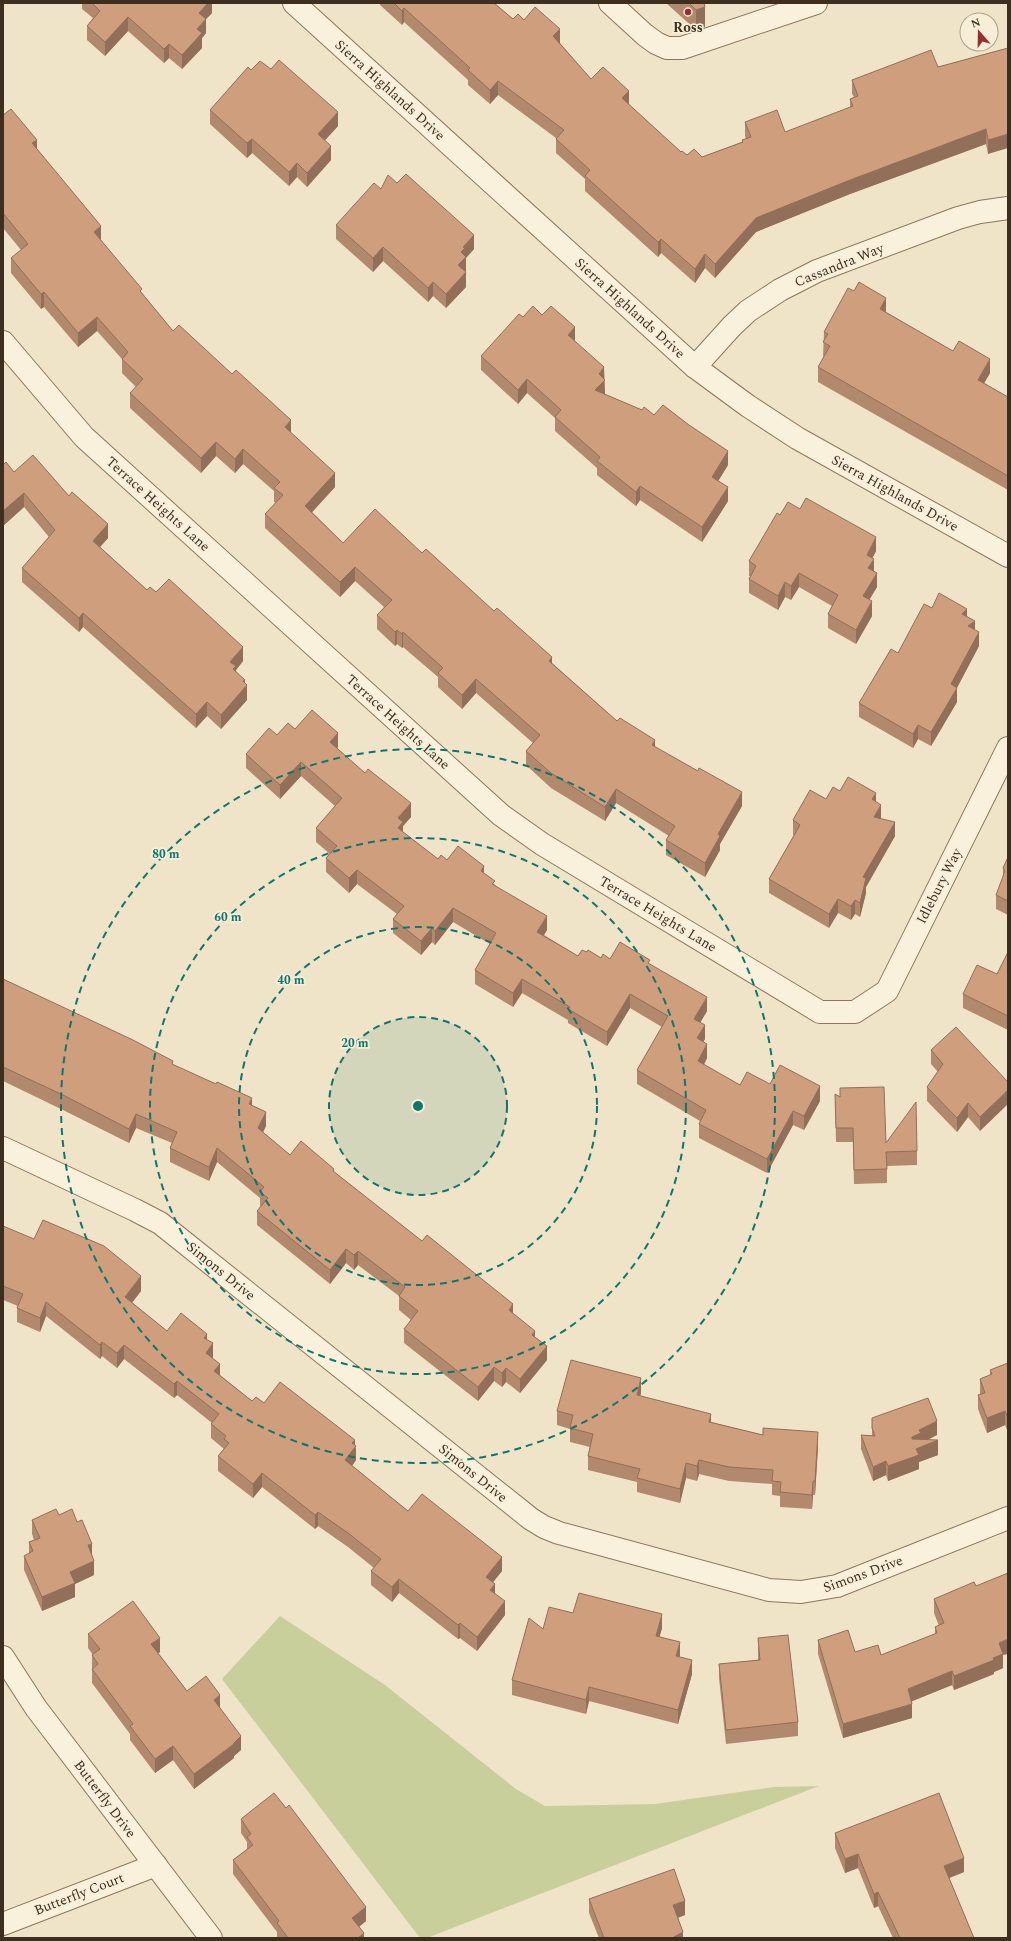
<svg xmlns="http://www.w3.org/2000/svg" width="1011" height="1941" viewBox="0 0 1011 1941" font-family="Spectral,serif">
	<rect width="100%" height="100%" fill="#f0e4c8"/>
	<polygon fill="#c9cf9b" points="280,1616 385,1685 516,1789 545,1806 655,1804 774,1787 819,1786 427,1938 420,1938 222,1679"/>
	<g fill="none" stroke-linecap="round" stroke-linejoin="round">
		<defs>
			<g id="minor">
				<polyline points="294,3 695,367 748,406 797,438 1008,556"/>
				<polyline points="610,3 645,35 656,43 667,48 682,48 816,3"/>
				<polyline points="3,342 84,437 501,815 542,844 820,1012 855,1012 887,991 1008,748"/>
				<polyline points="695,367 732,326 748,311 780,290 817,271 958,218 980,212 1008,208"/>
				<polyline points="3,1148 135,1210 160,1223 531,1519 544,1527 559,1533 769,1590 801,1592 837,1586 1008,1518"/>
				<polyline points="3,1657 36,1708 211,1938"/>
				<polyline points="3,1924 156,1865"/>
			</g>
		</defs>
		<use href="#minor" stroke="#8d765c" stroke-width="24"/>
		<use href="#minor" stroke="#faf1dc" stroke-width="22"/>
	</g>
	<g fill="#b2896c">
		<polygon points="82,3 212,3 212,13 206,19 206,33 202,38 202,48 182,69 169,58 164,63 128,31 105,56 87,40 87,26 93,18 82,9"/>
		<polygon points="380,3 494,3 513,19 524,20 560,43 591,79 629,105 681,152 687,155 702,157 742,142 742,140 746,139 745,136 745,122 785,132 850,108 850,99 854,97 852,94 852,80 938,67 1008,48 988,154 986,144 850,194 756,232 715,278 705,268 695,283 661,253 658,257 585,191 585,179 556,153 556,138 498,95 490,104 468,85 468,80 404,22 402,25 380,5"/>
		<polygon points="666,3 704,3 705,27 696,30"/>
		<polygon points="251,70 338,126 325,140 331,160 307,187 297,177 289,186 252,153 247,158 210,124 210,110"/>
		<polygon points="3,115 37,149 101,240 142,293 173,331 291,433 335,487 312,512 343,543 422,553 552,663 617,721 742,806 720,844 720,850 705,877 666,855 666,840 669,836 616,803 605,821 551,788 526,765 526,751 533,743 476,693 462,709 438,687 438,677 403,647 402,648 397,644 395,646 377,629 377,615 384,607 355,581 340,597 265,528 265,514 276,503 274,502 274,491 243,464 235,473 216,456 201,473 130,408 130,393 136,387 122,373 122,359 97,331 78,347 44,307 41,309 11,273 11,258 21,250 3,228"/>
		<polygon points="381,189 474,249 466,258 466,271 465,272 466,287 446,308 433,296 428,302 383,261 373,272 336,239 336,225"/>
		<polygon points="886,312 990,373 984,383 1008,397 1008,490 818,382 818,367 824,357 823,356 824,332"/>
		<polygon points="542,315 575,341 604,379 605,394 604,394 654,415 728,465 718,481 728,501 702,542 640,500 636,506 597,475 597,468 555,431 555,418 527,393 518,404 481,370 481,356"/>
		<polygon points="3,465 14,472 69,496 108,538 100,547 147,590 156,592 243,661 236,670 236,671 245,683 247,700 221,729 207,716 196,728 83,627 79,632 22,582 22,568 49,537 24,507 3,526"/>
		<polygon points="780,515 876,551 872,558 874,571 877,587 869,600 872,616 856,644 828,628 828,614 832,606 799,587 791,600 785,597 778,610 749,593 749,579 750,576 749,576 749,561"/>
		<polygon points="932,608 967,616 975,630 979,646 957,688 957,702 931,746 918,739 913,748 859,717 859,703"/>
		<polygon points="295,729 338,747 337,748 411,817 403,826 403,832 438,859 447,860 484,873 495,885 547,930 544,935 578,956 587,952 601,958 650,965 707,1011 700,1023 705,1039 703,1042 707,1058 704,1065 740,1085 770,1084 820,1101 804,1130 793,1125 767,1173 699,1138 699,1124 700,1121 637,1084 637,1070 662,1027 630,1008 607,1046 568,1023 568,1020 522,993 513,1007 475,984 475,970 490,944 453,922 435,945 432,942 421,955 393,933 393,919 397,914 357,884 349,893 326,872 326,858 330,854 316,842 316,828 335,806 301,776 280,799 246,768 246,754 277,735"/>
		<polygon points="840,791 876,802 881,819 895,836 866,887 866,893 860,917 855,914 851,920 838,913 829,928 769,893 769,879 794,835 793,835 793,820"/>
		<polygon points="1008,857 1008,915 996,909 996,895 1003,878 1003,868"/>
		<polygon points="1008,952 1008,1030 963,1008 963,994 997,974"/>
		<polygon points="3,979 173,1065 252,1105 266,1126 263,1132 290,1155 334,1172 513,1314 535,1337 547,1360 520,1393 506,1382 502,1387 494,1381 478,1401 404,1343 404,1329 411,1320 399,1310 399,1296 358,1265 354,1270 346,1263 330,1284 257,1225 257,1211 261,1206 260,1206 260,1198 217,1162 209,1181 170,1162 170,1148 172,1143 136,1128 129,1143 63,1110 3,1081"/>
		<polygon points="931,1050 1008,1082 980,1131 968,1117 957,1132 927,1101 927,1087 938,1072 931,1064"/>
		<polygon points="835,1094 886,1143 917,1151 917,1165 887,1166 887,1183 854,1184 853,1142 836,1142"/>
		<polygon points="3,1226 141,1291 132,1303 167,1331 207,1340 213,1357 212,1358 220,1375 252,1401 264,1403 355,1445 356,1460 352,1466 408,1511 502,1571 493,1582 495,1593 505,1615 477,1651 460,1638 458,1639 399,1593 392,1602 371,1585 371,1571 374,1568 348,1547 318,1526 315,1529 262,1487 253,1498 218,1471 218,1456 224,1449 211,1438 211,1424 212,1423 177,1395 174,1398 124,1359 117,1368 102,1356 100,1359 46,1316 40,1332 17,1322 17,1308 18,1306 3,1300"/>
		<polygon points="1008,1363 1008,1432 1005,1425 987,1433 978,1409 978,1395 980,1394 980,1379 990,1375 990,1370"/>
		<polygon points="641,1393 640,1396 711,1422 763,1435 818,1446 815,1495 813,1495 812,1509 780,1507 780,1496 772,1495 772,1484 729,1481 699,1474 697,1481 686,1478 680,1503 637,1492 637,1482 588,1470 588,1456 590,1447 570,1442 570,1429 557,1425 557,1411"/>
		<polygon points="872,1418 937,1435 927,1440 938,1455 919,1462 919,1469 888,1481 886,1475 873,1481 861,1449 861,1435 872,1436"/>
		<polygon points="59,1515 92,1554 94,1575 75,1584 75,1597 42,1611 24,1570 24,1556 29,1553 29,1542 34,1540 32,1534 32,1520"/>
		<polygon points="934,1599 1003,1655 1003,1668 994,1672 994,1674 954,1690 952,1685 911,1701 912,1718 843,1738 818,1654 818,1640 855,1652 881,1655 935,1634 935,1627 939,1626 934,1613"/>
		<polygon points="573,1613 662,1628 659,1637 680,1657 692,1674 678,1724 589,1701 586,1714 512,1695 512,1680 543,1629"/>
		<polygon points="88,1634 160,1652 158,1653 187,1691 220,1708 241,1750 234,1756 234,1758 194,1789 173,1760 155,1773 130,1740 130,1734 92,1683 92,1655 93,1655 88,1648"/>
		<polygon points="758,1638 798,1722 798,1736 726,1744 719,1678 719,1664 758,1660"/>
		<polygon points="241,1819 366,1921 359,1927 364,1938 277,1938 277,1932 233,1874 233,1860 247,1849 247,1842 241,1833"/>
		<polygon points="835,1833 964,1872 949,1878 974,1938 893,1938 878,1906 874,1908 858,1868 845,1873 835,1848"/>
		<polygon points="589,1899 685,1915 678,1918 683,1938 599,1938 589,1913"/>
	</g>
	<g fill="#916f58">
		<polygon points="208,3 212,3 212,13 206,19 206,33 202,38 202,48 182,69 182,55 197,29 199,13"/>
		<polygon points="705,7 705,27 696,30 696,10"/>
		<polygon points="404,8 404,22 402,25 402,11"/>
		<polygon points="128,17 128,31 105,56 105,42"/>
		<polygon points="560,29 560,43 553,50 553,36"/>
		<polygon points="169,44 169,58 164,63 164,49"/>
		<polygon points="498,81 498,95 490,104 490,90"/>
		<polygon points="629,91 629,105 622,98"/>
		<polygon points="338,112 338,126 318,148 318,134"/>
		<polygon points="986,129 986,144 850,194 756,232 715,278 715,264 756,218 850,180"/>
		<polygon points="1008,134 1008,148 988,154 988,140"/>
		<polygon points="252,139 252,153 247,158 247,143"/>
		<polygon points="37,140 37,154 32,143"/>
		<polygon points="331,146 331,160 307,187 307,173"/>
		<polygon points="297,163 297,177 289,186 289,172"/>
		<polygon points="101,226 101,240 94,232"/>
		<polygon points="474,235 474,249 466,258 466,271 458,279 458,265 461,252 463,247"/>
		<polygon points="661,239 661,253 658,257 658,242"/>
		<polygon points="383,247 383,261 373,272 373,258"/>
		<polygon points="705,254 705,268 695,283 695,269"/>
		<polygon points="466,272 466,287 446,308 446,294"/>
		<polygon points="433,282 433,296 428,302 428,288"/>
		<polygon points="44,292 44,307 41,309 41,294"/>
		<polygon points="886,298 886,312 880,309"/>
		<polygon points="97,317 97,331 78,347 78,333"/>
		<polygon points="575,327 575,341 568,335"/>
		<polygon points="990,359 990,373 978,394 978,380"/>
		<polygon points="604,367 605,394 595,405 595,390 599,374"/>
		<polygon points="527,379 527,393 518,404 518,390"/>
		<polygon points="291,420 291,434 285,427"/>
		<polygon points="216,442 216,456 201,473 201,458"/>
		<polygon points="243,449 243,464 235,473 235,459"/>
		<polygon points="728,451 728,465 712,491 712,477"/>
		<polygon points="335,473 335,487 305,520 305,506"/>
		<polygon points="640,486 640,500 636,506 636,492"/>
		<polygon points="728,487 728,501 702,542 702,527"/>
		<polygon points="24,493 24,507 3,526 3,511"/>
		<polygon points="108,524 108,538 93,555 93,541"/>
		<polygon points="876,537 876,551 867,569 867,555"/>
		<polygon points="874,559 874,573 868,568"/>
		<polygon points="355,567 355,581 340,597 340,582"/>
		<polygon points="799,573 799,587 791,600 791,586"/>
		<polygon points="877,573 877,587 863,610 863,596"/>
		<polygon points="785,582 785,597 778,610 778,596"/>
		<polygon points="872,601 872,616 856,644 856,630"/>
		<polygon points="967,609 967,623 962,614"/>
		<polygon points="83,613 83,627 79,632 79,618"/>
		<polygon points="975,621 975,635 968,626"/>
		<polygon points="397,630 397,644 395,646 395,632"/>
		<polygon points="403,632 403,647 402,648 402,634"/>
		<polygon points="979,632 979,646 953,695 957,688 957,702 931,746 931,732 951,684"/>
		<polygon points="243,647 243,661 236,670 236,680 230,662"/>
		<polygon points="552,657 552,671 549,661"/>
		<polygon points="476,679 476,693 462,709 462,695"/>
		<polygon points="245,680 245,688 247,685 247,700 221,729 221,715 243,681"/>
		<polygon points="207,702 207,716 196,728 196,714"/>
		<polygon points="918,725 918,739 913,748 913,734"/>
		<polygon points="338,733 338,747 330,756 330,742"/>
		<polygon points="655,740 655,754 652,745"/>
		<polygon points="301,762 301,776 280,799 280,785"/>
		<polygon points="616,789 616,803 605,821 605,807"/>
		<polygon points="742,792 742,806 720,844 720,850 705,877 705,863 718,834"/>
		<polygon points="876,793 876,807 872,799"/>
		<polygon points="411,803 411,817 403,826 403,837 398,842 398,818"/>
		<polygon points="881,805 881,819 874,817"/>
		<polygon points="895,822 895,836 866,887 866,893 860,917 860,903 863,877"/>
		<polygon points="484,866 484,880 481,871"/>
		<polygon points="357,870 357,884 349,893 349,878"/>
		<polygon points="838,899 838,913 829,928 829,914"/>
		<polygon points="855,900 855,914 851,920 851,906"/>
		<polygon points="453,908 453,922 435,945 435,931"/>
		<polygon points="547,916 547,930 537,946 537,932"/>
		<polygon points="432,928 432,942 421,955 421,941"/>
		<polygon points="522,979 522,993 513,1007 513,993"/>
		<polygon points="630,994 630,1008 607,1046 607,1032"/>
		<polygon points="707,997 707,1011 694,1033 694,1019"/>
		<polygon points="705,1025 705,1039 697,1052 697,1038"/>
		<polygon points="707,1044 707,1058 698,1075 698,1061"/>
		<polygon points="820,1086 820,1101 804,1130 804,1116"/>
		<polygon points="1008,1090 1008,1104 980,1131 980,1117"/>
		<polygon points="252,1098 252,1112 249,1104"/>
		<polygon points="968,1103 968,1117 957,1132 957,1118"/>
		<polygon points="793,1111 793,1125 767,1173 767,1159"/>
		<polygon points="266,1112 266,1126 258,1142 258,1128"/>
		<polygon points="136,1114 136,1128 129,1143 129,1129"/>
		<polygon points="217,1148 217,1162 209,1181 209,1167"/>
		<polygon points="346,1249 346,1263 330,1284 330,1270"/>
		<polygon points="358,1251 358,1265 354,1270 354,1255"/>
		<polygon points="141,1276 141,1291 125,1311 125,1297"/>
		<polygon points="46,1302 46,1316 40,1332 40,1318"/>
		<polygon points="513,1304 513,1318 509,1310"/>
		<polygon points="535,1331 535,1345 532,1335"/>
		<polygon points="207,1334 207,1348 204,1338"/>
		<polygon points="102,1342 102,1356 100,1359 100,1345"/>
		<polygon points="213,1343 213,1357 206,1367 206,1353"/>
		<polygon points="124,1345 124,1359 117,1368 117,1353"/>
		<polygon points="547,1346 547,1360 520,1393 520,1379"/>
		<polygon points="220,1364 220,1378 214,1371"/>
		<polygon points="494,1367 494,1381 478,1401 478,1387"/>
		<polygon points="506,1368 506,1382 502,1387 502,1373"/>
		<polygon points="641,1378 641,1393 637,1409 637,1395"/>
		<polygon points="177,1381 177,1395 174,1398 174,1384"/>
		<polygon points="1005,1411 1005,1425 987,1433 987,1418"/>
		<polygon points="711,1414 711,1428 709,1422"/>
		<polygon points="937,1421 937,1435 921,1443 912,1451 912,1437 919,1430"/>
		<polygon points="818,1432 818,1446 815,1495 815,1481"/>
		<polygon points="355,1440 355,1449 356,1446 356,1460 345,1475 345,1460 352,1443"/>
		<polygon points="938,1440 938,1455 919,1462 919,1469 888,1481 888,1466 916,1449"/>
		<polygon points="699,1460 699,1474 697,1481 697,1466"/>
		<polygon points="886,1461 886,1475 873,1481 873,1467"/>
		<polygon points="686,1463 686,1478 680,1503 680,1489"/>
		<polygon points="262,1473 262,1487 253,1498 253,1484"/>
		<polygon points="813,1481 813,1495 812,1509 812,1495"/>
		<polygon points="318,1512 318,1526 315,1529 315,1515"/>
		<polygon points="92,1544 92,1558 88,1545"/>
		<polygon points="502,1557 502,1571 486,1591 486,1577"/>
		<polygon points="94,1561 94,1575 75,1584 75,1597 42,1611 42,1597 70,1572"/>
		<polygon points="399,1579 399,1593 392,1602 392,1587"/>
		<polygon points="495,1584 495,1598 490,1590"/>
		<polygon points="505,1601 505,1615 477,1651 477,1637"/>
		<polygon points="662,1614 662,1628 656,1650 656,1636"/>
		<polygon points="460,1623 460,1638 458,1639 458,1625"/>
		<polygon points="160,1638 160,1652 151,1659 151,1644"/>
		<polygon points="1008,1639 1008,1654 1003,1655 1003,1668 994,1672 994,1674 954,1690 954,1676 993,1658 999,1643"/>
		<polygon points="680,1642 680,1656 676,1670 676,1656"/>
		<polygon points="692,1660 692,1674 678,1724 678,1710"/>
		<polygon points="952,1671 952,1685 908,1703 908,1689"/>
		<polygon points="589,1687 589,1701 586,1714 586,1700"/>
		<polygon points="220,1695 220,1709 214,1700"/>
		<polygon points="912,1704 912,1718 843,1738 843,1724"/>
		<polygon points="241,1736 241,1750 234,1756 234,1758 194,1789 194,1774"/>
		<polygon points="173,1746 173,1760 155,1773 155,1759"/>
		<polygon points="858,1854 858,1868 845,1873 845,1859"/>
		<polygon points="964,1858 964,1872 944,1880 944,1866"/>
		<polygon points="878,1892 878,1906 874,1908 874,1894"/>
		<polygon points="685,1901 685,1915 673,1919 673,1905"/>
		<polygon points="366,1907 366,1921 352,1932 352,1918"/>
		<polygon points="683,1932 683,1938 672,1938"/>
		<polygon points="364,1933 364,1938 358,1938"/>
	</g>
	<g fill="#cf9f7d" stroke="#916f58">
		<polygon points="92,3 208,3 199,13 206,19 197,29 202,33 182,55 169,44 164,49 128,17 105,42 87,26 100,11"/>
		<polygon points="394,3 494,3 513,19 518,14 524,20 535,7 560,29 553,36 591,79 603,67 629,91 622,98 681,152 682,151 687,155 694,149 702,157 743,142 742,140 751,137 745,122 777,110 785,132 853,106 850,99 858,96 852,80 931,50 938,67 1008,48 1008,134 988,140 986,129 850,180 756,218 715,264 705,254 695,269 661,239 658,242 585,176 590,170 556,139 564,130 498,81 490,90 468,70 470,68 424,26 404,8 402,11"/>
		<polygon points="689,3 704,3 705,7 696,10"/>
		<polygon points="279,60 338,112 318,134 331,146 307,173 297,163 289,172 252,139 247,143 210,110 248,67 251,70 260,61 271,69"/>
		<polygon points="11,109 37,140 32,143 101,226 94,232 142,289 140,291 173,331 179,325 232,374 236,370 291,420 285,427 335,473 305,506 343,543 375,509 422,553 426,549 494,611 497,608 552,657 549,661 617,721 620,718 655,740 652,745 698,771 699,768 742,792 718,834 720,836 705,863 666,840 675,826 616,789 605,807 551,773 526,751 540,735 476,679 462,695 438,673 443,668 403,632 402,634 397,630 395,632 377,615 392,600 355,567 340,582 265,514 283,495 274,488 280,482 243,449 235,459 216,442 201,458 130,393 143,379 122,359 128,352 97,317 78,333 44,292 41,294 11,258 28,244 3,213 3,115"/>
		<polygon points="406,174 474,235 463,247 465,248 461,252 466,257 458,265 466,272 446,294 433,282 428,288 383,247 373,258 336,225 374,183 381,189 388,175 397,183"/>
		<polygon points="859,282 886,298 880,309 953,351 959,341 990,359 978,380 1008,397 1008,476 818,367 830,346 823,342 828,334 824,332 848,288 854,291"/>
		<polygon points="533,306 542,315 551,306 575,327 568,335 604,367 599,374 605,380 595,390 642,410 644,407 654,415 663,405 689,425 728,451 712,477 728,487 702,527 640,486 636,492 597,461 600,457 555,417 561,410 527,379 518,390 481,356 519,314 523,317"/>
		<polygon points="33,455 69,496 72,492 108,524 93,541 147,590 150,587 156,592 169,579 243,647 230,662 236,666 233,669 245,680 243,681 247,685 221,715 207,702 196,714 83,613 79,618 22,568 55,530 24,493 3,511 3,465 6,462 14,472"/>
		<polygon points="806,498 876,537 867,555 874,559 868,568 877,573 863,596 872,601 856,630 828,614 838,595 799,573 791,586 785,582 778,596 749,579 756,566 749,561 777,513 780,515 788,502 800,509"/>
		<polygon points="939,593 967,609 962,614 975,621 968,626 979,632 951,684 957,688 931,732 918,725 913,734 859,703 891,649 898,653 924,604 932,608"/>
		<polygon points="312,710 338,733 330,742 365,773 368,769 411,803 398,818 403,822 398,828 438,859 441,855 447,860 458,846 484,866 481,871 495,881 492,884 547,916 537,932 578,956 582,950 587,952 588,950 601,958 603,954 610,959 620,942 650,960 648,963 707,997 694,1019 705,1025 697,1038 707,1044 698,1061 740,1085 747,1072 770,1084 780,1065 820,1086 804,1116 793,1111 767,1159 699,1124 706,1110 637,1070 668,1016 630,994 607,1032 568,1009 570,1007 522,979 513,993 475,970 496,933 453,908 435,931 432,928 421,941 393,919 404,906 357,870 349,878 326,858 337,846 316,828 342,798 301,762 280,785 246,754 269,728 277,735 288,723 295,729"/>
		<polygon points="848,777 876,793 872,799 881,805 874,817 895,822 863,877 866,878 860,903 855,900 851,906 838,899 829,914 769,879 800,825 793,820 810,790 826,799 833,787 840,791"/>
		<polygon points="1008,857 1008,901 996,895 1005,871 1003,868"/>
		<polygon points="1008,952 1008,1016 963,994 977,965 997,974"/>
		<polygon points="3,979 133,1040 173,1061 172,1064 216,1084 217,1082 252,1098 249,1104 266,1112 258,1128 290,1155 301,1141 334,1169 333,1171 422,1241 427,1235 513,1304 509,1310 535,1331 532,1335 547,1346 520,1379 506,1368 502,1373 494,1367 478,1387 404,1329 418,1311 399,1296 405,1287 358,1251 354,1255 346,1249 330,1270 257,1211 268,1198 260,1192 264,1187 217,1148 209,1167 170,1148 177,1132 136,1114 129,1129 63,1095 3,1067"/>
		<polygon points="956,1027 1008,1082 1008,1090 980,1117 968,1103 957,1118 927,1087 943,1064 931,1050"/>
		<polygon points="884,1087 886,1143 916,1102 917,1151 886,1152 887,1169 854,1170 853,1128 836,1128 835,1094 840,1097 840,1088"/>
		<polygon points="43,1220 104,1246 141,1276 125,1297 167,1331 181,1313 207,1334 204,1338 213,1343 206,1353 220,1364 214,1371 252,1401 256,1397 264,1403 280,1382 355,1440 352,1443 356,1446 345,1460 408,1511 422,1494 502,1557 486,1577 495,1584 490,1590 505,1601 477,1637 460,1623 458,1625 399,1579 392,1587 371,1571 381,1559 348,1533 318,1512 315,1515 262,1473 253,1484 218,1456 229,1443 224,1439 226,1436 211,1424 219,1414 177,1381 174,1384 124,1345 117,1353 102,1342 100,1345 46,1302 40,1318 17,1308 23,1294 3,1286 3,1226 34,1239"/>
		<polygon points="571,1360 641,1378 637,1395 711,1414 709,1422 763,1435 763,1428 818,1432 815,1481 813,1481 812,1495 780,1492 781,1482 772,1481 773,1470 729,1467 699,1460 697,1466 686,1463 680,1489 637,1478 640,1469 588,1456 593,1434 570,1428 573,1415 557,1411"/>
		<polygon points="1008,1363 1008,1418 1005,1411 987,1418 978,1395 985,1393 980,1379 992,1374 990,1370"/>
		<polygon points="928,1398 937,1421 919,1430 921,1433 912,1437 912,1439 938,1440 916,1449 919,1455 888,1466 886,1461 873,1467 861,1435 875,1436 872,1428 872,1418"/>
		<polygon points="56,1509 59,1515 72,1509 77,1522 82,1520 92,1544 88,1545 94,1561 70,1572 75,1583 42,1597 24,1556 33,1551 29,1542 40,1538 32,1520"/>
		<polygon points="1008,1573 1008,1639 999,1643 1003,1654 993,1658 994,1660 954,1676 952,1671 908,1689 912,1704 843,1724 818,1640 848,1630 855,1652 878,1645 881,1655 937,1633 935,1627 944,1623 934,1599 974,1582 976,1586"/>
		<polygon points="579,1593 662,1614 656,1636 680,1642 676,1656 692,1660 678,1710 589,1687 586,1700 512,1680 529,1618 543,1629 549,1607 573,1613"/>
		<polygon points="133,1601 160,1638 151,1644 187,1691 206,1676 220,1695 214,1700 241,1736 234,1743 234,1744 194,1774 173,1746 155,1759 130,1726 133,1724 92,1669 98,1664 92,1655 100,1649 88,1634"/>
		<polygon points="788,1635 798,1722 726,1730 719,1664 760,1660 758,1638"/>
		<polygon points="274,1793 286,1808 289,1805 366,1907 352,1918 364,1933 358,1938 288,1938 277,1923 279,1921 233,1860 253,1845 247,1837 251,1834 241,1819"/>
		<polygon points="939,1793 964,1858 944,1866 974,1938 900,1938 878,1892 874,1894 858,1854 845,1859 835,1833"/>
		<polygon points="674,1869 685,1901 673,1905 683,1932 672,1938 604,1938 589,1899"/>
	</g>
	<circle cx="418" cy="1106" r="89" fill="#0f766e" fill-opacity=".12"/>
	<g fill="none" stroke="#0f766e" stroke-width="2" stroke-dasharray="7 5">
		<circle cx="418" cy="1106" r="89"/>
		<circle cx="418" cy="1106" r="179"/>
		<circle cx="418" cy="1106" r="268"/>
		<circle cx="418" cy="1106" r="357"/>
	</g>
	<circle fill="#9e2a2b" stroke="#f7eed8" stroke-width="1.5" cx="688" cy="12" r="4"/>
	<g text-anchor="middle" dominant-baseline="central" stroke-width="3.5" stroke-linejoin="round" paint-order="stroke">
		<g font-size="14" font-weight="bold" fill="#3d2e20" stroke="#f7eed8">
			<text x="688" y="27">Ross</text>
		</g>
		<g font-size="14" fill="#3d2e20" stroke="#f7eed8">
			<text transform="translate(390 90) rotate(42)">Sierra Highlands Drive</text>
			<text transform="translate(839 265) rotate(-22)">Cassandra Way</text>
			<text transform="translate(630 308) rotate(42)">Sierra Highlands Drive</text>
			<text transform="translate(895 493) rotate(29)">Sierra Highlands Drive</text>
			<text transform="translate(158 504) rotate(42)">Terrace Heights Lane</text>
			<text transform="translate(398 722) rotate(42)">Terrace Heights Lane</text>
			<text transform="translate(939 886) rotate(-63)">Idlebury Way</text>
			<text transform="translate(658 914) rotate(31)">Terrace Heights Lane</text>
			<text transform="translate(221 1271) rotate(39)">Simons Drive</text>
			<text transform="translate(473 1473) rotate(39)">Simons Drive</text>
			<text transform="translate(863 1574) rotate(-20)">Simons Drive</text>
			<text transform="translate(105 1799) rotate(53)">Butterfly Drive</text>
			<text transform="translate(79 1894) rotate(-21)">Butterfly Court</text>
		</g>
	</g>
	<circle cx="418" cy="1106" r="6" fill="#0f766e" stroke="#f7eed8" stroke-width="2"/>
	<g font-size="12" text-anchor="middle" font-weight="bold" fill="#0f766e" stroke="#f7eed8" stroke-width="3.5" stroke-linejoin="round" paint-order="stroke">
		<text x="166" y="858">80 m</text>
		<text x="228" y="921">60 m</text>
		<text x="291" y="984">40 m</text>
		<text x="355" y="1047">20 m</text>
	</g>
	<rect width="1011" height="1941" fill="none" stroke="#3d2e20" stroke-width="8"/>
	<g transform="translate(979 32) rotate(340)"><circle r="19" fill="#f7eed8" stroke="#ada18e"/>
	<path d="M0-3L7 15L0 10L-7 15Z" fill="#9e2a2b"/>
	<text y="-6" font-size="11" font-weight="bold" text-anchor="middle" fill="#3d2e20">N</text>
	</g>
</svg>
